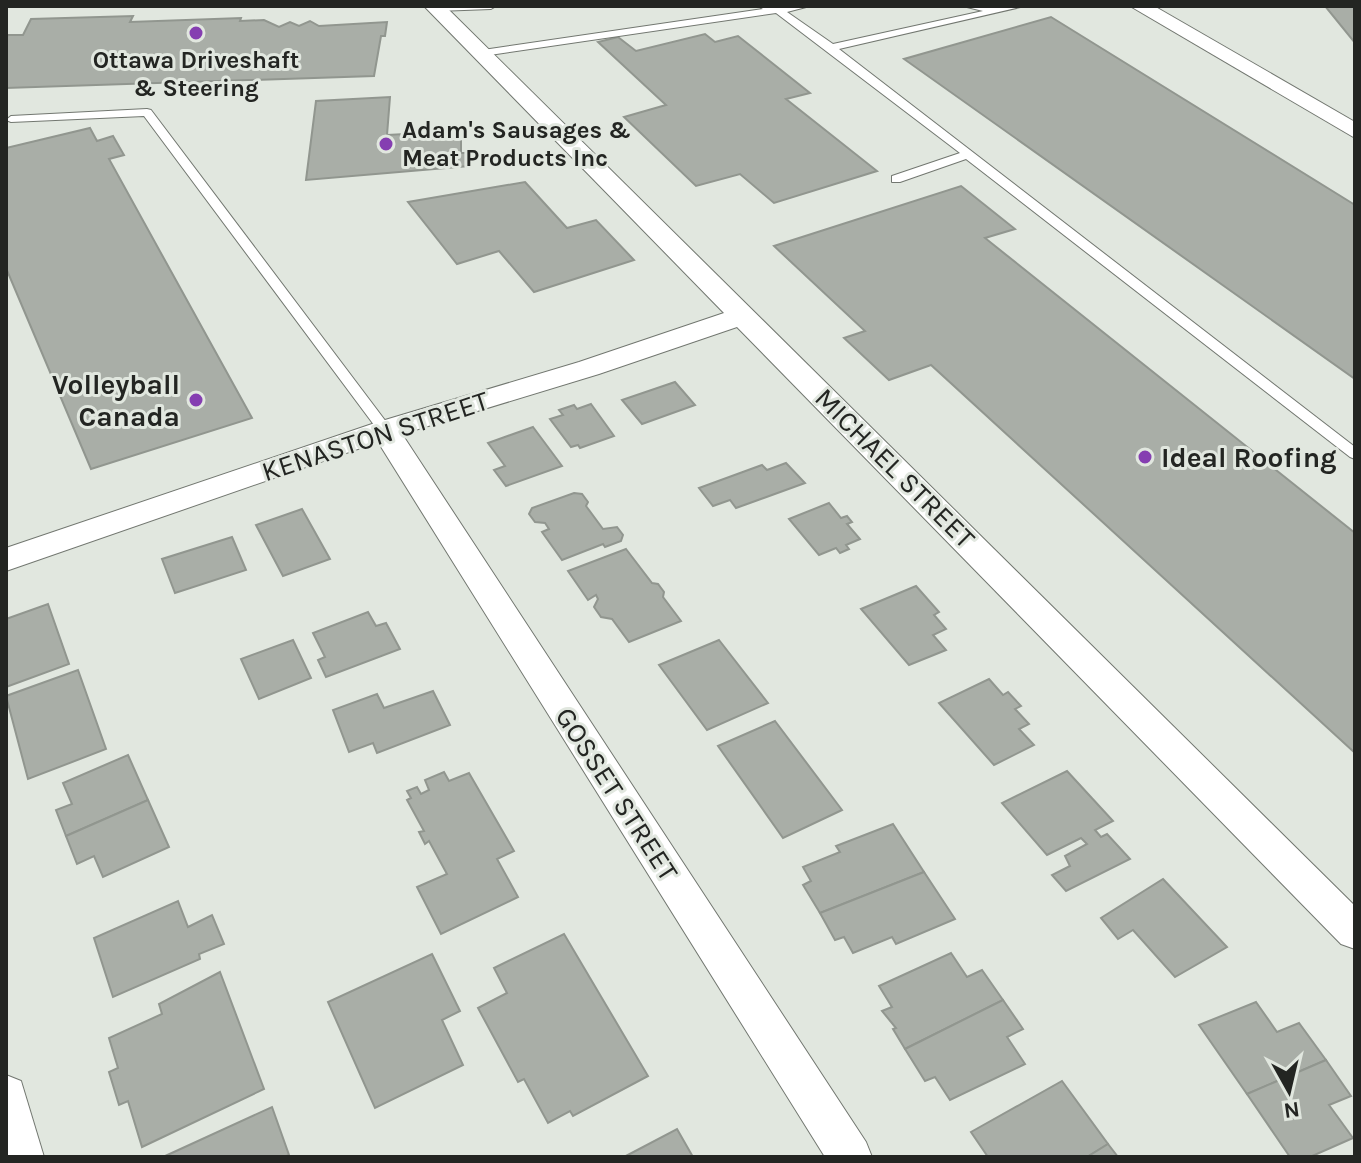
<svg xmlns="http://www.w3.org/2000/svg" width="1361" height="1163" viewBox="0 0 1361 1163" font-family="Karla,sans-serif">
	<rect width="100%" height="100%" fill="#e1e7df"/>
	<g fill="#a9aea7" stroke="#91968f" stroke-width="2">
		<polygon points="1325,6 1355,6 1355,43"/>
		<polygon points="133,16 130,22 241,18 240,21 264,20 279,27 290,22 299,26 310,21 319,26 387,22 385,36 381,36 374,76 6,88 6,38 8,35 23,35 31,19"/>
		<polygon points="1051,17 1355,205 1355,379 904,59"/>
		<polygon points="705,34 715,42 738,36 810,93 786,99 877,171 774,203 740,174 696,186 624,117 666,105 598,42 618,37 636,51"/>
		<polygon points="390,97 387,135 461,131 461,153 469,153 469,166 306,180 316,101"/>
		<polygon points="90,128 97,141 113,136 124,155 109,159 252,418 91,469 6,268 6,148"/>
		<polygon points="525,182 567,228 596,220 634,260 534,292 499,251 457,264 408,202"/>
		<polygon points="961,186 1015,229 985,238 1355,533 1355,753 931,365 889,380 844,338 865,331 774,246"/>
		<polygon points="675,382 695,405 642,424 622,400"/>
		<polygon points="591,404 614,436 580,448 578,445 571,447 550,419 563,415 559,410 574,405 577,409"/>
		<polygon points="533,427 562,466 506,486 494,470 505,466 488,443"/>
		<polygon points="786,463 805,483 736,508 730,500 713,506 699,488 762,465 767,470"/>
		<polygon points="574,493 582,494 588,502 586,506 603,529 617,527 623,535 621,541 605,547 603,544 562,560 542,532 549,529 545,523 535,522 529,514 532,508"/>
		<polygon points="829,503 841,518 847,516 852,522 847,524 860,539 846,545 849,549 840,553 836,548 819,555 789,519"/>
		<polygon points="302,509 330,559 283,576 256,525"/>
		<polygon points="232,537 246,570 175,593 162,559"/>
		<polygon points="626,549 652,583 658,584 664,592 663,597 681,621 629,642 612,619 601,617 594,607 598,599 596,595 588,600 568,571"/>
		<polygon points="916,586 939,612 934,615 946,629 933,635 946,650 909,665 861,609"/>
		<polygon points="48,604 69,664 6,687 6,619"/>
		<polygon points="368,612 376,626 386,623 400,649 326,677 318,660 325,657 313,633"/>
		<polygon points="293,640 311,678 259,699 241,659"/>
		<polygon points="719,640 768,703 707,730 659,665"/>
		<polygon points="78,670 106,749 28,779 6,696"/>
		<polygon points="989,679 1003,695 1008,692 1021,706 1015,709 1029,724 1019,729 1034,745 994,765 939,703"/>
		<polygon points="433,691 450,725 377,753 373,743 349,752 333,710 377,694 384,708"/>
		<polygon points="775,721 842,810 783,838 718,746"/>
		<polygon points="128,755 148,800 66,836 56,810 72,804 63,783"/>
		<polygon points="1067,771 1113,821 1095,830 1101,837 1107,834 1130,859 1066,891 1052,875 1070,866 1065,856 1087,844 1081,838 1047,855 1002,803"/>
		<polygon points="444,772 449,781 469,773 514,851 497,859 518,897 441,934 417,887 447,874 429,841 425,844 419,832 424,831 407,800 411,798 407,791 417,787 421,794 429,790 425,780"/>
		<polygon points="148,800 169,847 103,877 94,856 77,864 66,836"/>
		<polygon points="893,824 924,872 820,913 803,885 811,881 803,867 840,852 836,846"/>
		<polygon points="924,872 955,919 896,944 892,937 853,953 844,937 835,940 820,913"/>
		<polygon points="1163,879 1227,947 1175,977 1133,930 1118,939 1101,918"/>
		<polygon points="178,901 188,927 212,915 224,944 199,954 200,959 113,997 94,938"/>
		<polygon points="564,934 648,1076 573,1116 570,1111 548,1123 524,1079 518,1082 478,1008 507,993 494,968"/>
		<polygon points="951,953 967,977 982,970 1003,1000 905,1049 893,1029 896,1028 882,1011 892,1007 879,986"/>
		<polygon points="432,954 460,1011 442,1020 463,1065 375,1108 328,1002"/>
		<polygon points="220,972 264,1089 142,1147 128,1101 119,1105 109,1072 118,1068 109,1038 162,1014 159,1004"/>
		<polygon points="1003,1000 1023,1029 1007,1037 1025,1064 950,1100 935,1077 925,1081 905,1049"/>
		<polygon points="1256,1002 1277,1032 1299,1023 1326,1060 1247,1094 1199,1025"/>
		<polygon points="1326,1060 1351,1096 1329,1105 1353,1138 1310,1157 1290,1157 1247,1094"/>
		<polygon points="1062,1081 1108,1144 1087,1157 988,1157 971,1132"/>
		<polygon points="272,1107 289,1155 284,1157 163,1157"/>
		<polygon points="677,1129 693,1157 624,1157"/>
		<polygon points="1108,1144 1118,1157 1087,1157"/>
	</g>
	<g fill="none" stroke-linecap="round" stroke-linejoin="round">
		<defs>
			<g id="service">
				<polygon points="433,6 496,6 491,9 437,11 433,10"/>
				<polygon points="758,6 810,6 787,12 833,44 983,11 963,6 1025,6 839,49 1355,447 1355,459 1350,457 966,159 900,182 892,182 892,176 960,153 776,13 483,56 478,53 483,50 763,9"/>
				<polygon points="147,109 151,110 390,427 392,430 390,433 380,433 144,116 11,122 6,120 11,116"/>
			</g>
			<g id="minor">
				<polygon points="424,6 445,6 1355,906 1355,949 1341,944 737,327 599,374 402,434 866,1142 872,1157 825,1157 378,442 6,571 6,548 375,423 579,362 724,313"/>
				<polygon points="1130,6 1154,6 1355,122 1355,138"/>
				<polygon points="6,1075 21,1081 44,1157 6,1157"/>
			</g>
		</defs>
		<use href="#service" stroke="#727770" stroke-width="2"/>
		<use href="#minor" stroke="#727770" stroke-width="2"/>
		<use href="#service" fill="#fff" fill-rule="evenodd"/>
		<use href="#minor" fill="#fff" fill-rule="evenodd"/>
	</g>
	<g fill="#853eb1" stroke="#e1e7df" stroke-width="3">
		<circle cx="196" cy="33" r="8"/>
		<circle cx="386" cy="144" r="8"/>
		<circle cx="196" cy="400" r="8"/>
		<circle cx="1145" cy="457" r="8"/>
	</g>
	<g text-anchor="middle" dominant-baseline="central" stroke-width="6" stroke-linejoin="round" paint-order="stroke">
		<g font-size="24" font-weight="bold" fill="#232522" stroke="#e1e7df">
			<text x="196" y="60">Ottawa Driveshaft<tspan x="196" dy="28">&amp; Steering</tspan></text>
			<text x="402" y="130" text-anchor="start">Adam's Sausages &amp;<tspan x="402" dy="28">Meat Products Inc</tspan></text>
		</g>
		<g font-size="28" font-weight="bold" fill="#232522" stroke="#e1e7df" text-anchor="end">
			<text x="180" y="384">Volleyball<tspan x="180" dy="32">Canada</tspan></text>
			<text x="1161" y="457" text-anchor="start">Ideal Roofing</text>
		</g>
		<g font-size="28" fill="#232522" stroke="#e1e7df">
			<text transform="translate(375 436) rotate(-18)">KENASTON STREET</text>
			<text transform="translate(895 468) rotate(45)">MICHAEL STREET</text>
			<text transform="translate(617 794) rotate(57)">GOSSET STREET</text>
		</g>
	</g>
	<rect width="1361" height="1163" fill="none" stroke="#232522" stroke-width="16"/>
	<g transform="translate(1289 1091) rotate(172)" stroke="#e1e7df" stroke-width="6" paint-order="stroke">
	<path d="M0-6L14 30L0 20L-14 30Z" fill="#232522"/>
	<text y="-12" font-size="22" font-weight="bold" text-anchor="middle" fill="#232522">N</text>
	</g>
</svg>
